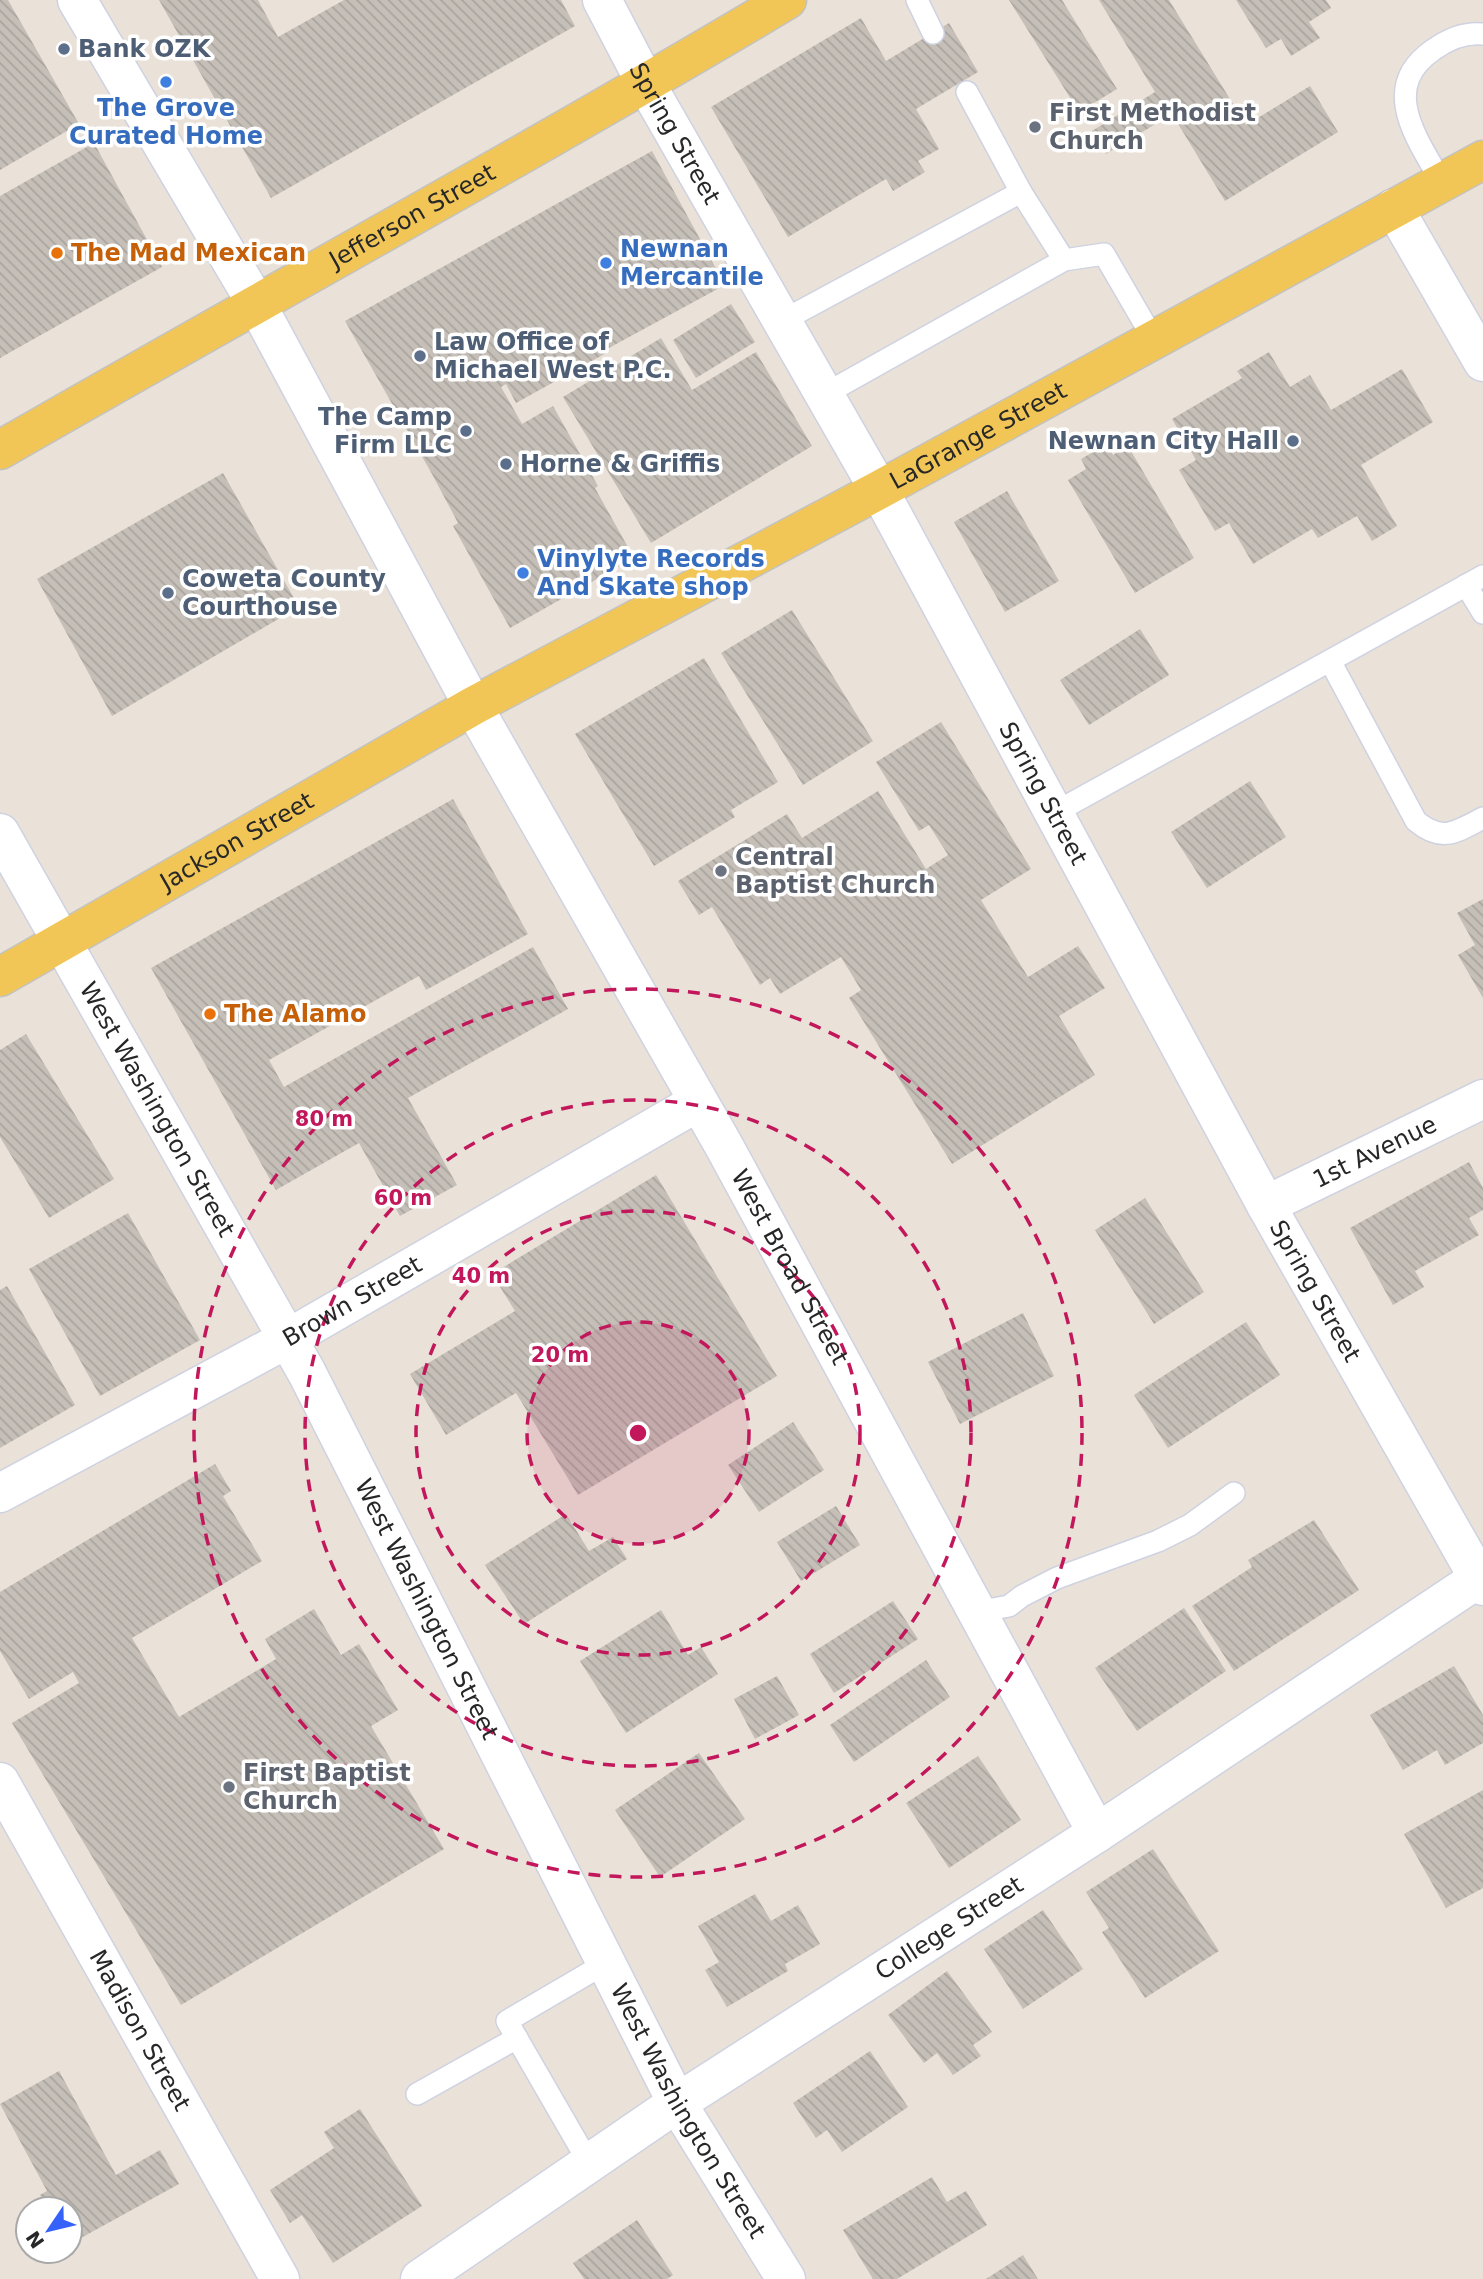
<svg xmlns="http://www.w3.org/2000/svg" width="1483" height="2279" viewBox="0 0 1483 2279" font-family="'DejaVu Sans',sans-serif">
	<defs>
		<pattern id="building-back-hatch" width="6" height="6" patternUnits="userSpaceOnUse" patternTransform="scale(1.75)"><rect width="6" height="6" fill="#c5bfb8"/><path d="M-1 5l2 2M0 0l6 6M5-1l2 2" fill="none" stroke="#a9a49e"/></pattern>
	</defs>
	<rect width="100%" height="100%" fill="#eae2d8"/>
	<g fill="url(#building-back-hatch)">
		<polygon points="0,0 8,0 79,124 0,170"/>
		<polygon points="159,0 258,0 278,37 344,0 561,0 575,26 271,198"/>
		<polygon points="1009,0 1062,0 1117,89 1079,112"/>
		<polygon points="1099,0 1169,0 1246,125 1310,86 1338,132 1225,201 1172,114 1106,154 1092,131 1155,92"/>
		<polygon points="1236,0 1326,0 1331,8 1309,22 1320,38 1291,56 1281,39 1266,48"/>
		<polygon points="861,18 886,61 949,23 978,72 916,109 939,149 918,161 925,172 893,191 886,179 788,237 711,107"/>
		<polygon points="94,143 162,267 0,358 0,196"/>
		<polygon points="652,151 725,285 607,349 608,352 516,403 506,384 501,387 522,424 553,406 598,486 595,488 634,558 510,628 453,526 458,523 432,474 345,321"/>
		<polygon points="731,304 755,342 696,378 673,340"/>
		<polygon points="661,338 692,390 756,352 812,446 651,543 563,397"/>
		<polygon points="1269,352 1290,387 1310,375 1331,410 1402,369 1433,422 1361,465 1397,526 1372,541 1357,516 1318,538 1312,529 1253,564 1229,523 1215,531 1179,470 1196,460 1172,419 1242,378 1237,371"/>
		<polygon points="1107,444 1113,455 1128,446 1194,558 1135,593 1068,480 1086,469 1081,459"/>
		<polygon points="223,473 299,607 112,716 37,579"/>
		<polygon points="1007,491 1059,581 1005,612 954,522"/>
		<polygon points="792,610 873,741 803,785 721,653"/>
		<polygon points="1140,629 1169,675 1089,725 1060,680"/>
		<polygon points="704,658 778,782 731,810 735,817 654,866 575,734"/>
		<polygon points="941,722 1031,869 981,900 1028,977 1078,946 1105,988 1059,1016 1095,1075 952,1164 849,998 861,990 841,957 780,994 770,978 760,985 712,907 699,915 678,881 787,814 802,838 878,791 926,869 948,855 929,825 919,831 876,762"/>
		<polygon points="1250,781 1286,837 1207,888 1171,832"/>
		<polygon points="453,799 528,934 426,990 419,976 269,1060 284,1087 533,947 568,1009 408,1098 457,1185 400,1216 359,1143 276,1190 151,968"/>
		<polygon points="1483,899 1483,998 1458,955 1475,945 1457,913"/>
		<polygon points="26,1034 114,1179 49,1218 0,1137 0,1050"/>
		<polygon points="1469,1162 1483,1188 1483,1210 1469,1218 1479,1235 1415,1271 1424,1287 1393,1305 1350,1228"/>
		<polygon points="656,1175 777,1376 578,1495 516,1393 446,1435 410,1374 515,1311 492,1274"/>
		<polygon points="1145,1198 1204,1292 1154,1324 1095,1230"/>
		<polygon points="128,1213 200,1340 100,1396 29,1269"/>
		<polygon points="7,1286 75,1405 0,1448 0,1290"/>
		<polygon points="1023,1313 1054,1376 960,1424 928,1362"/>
		<polygon points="1246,1322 1280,1375 1168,1448 1134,1395"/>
		<polygon points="793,1422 824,1470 759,1512 728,1465"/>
		<polygon points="215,1464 231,1491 223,1496 262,1561 132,1638 179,1717 276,1659 265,1639 314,1609 341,1655 359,1644 398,1710 371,1726 444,1849 181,2005 12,1723 79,1683 73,1672 29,1699 0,1651 0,1592"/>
		<polygon points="836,1506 860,1545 801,1581 777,1542"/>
		<polygon points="566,1514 589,1551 613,1537 627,1559 524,1624 485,1565"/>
		<polygon points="1314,1520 1359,1590 1234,1671 1192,1606 1252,1567 1248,1560"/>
		<polygon points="893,1601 918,1639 834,1693 810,1654"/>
		<polygon points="1184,1608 1226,1671 1137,1731 1095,1668"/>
		<polygon points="661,1610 688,1655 701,1647 718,1674 626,1733 580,1661"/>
		<polygon points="926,1660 950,1697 854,1762 830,1725"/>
		<polygon points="1454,1666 1483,1715 1483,1743 1445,1765 1437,1750 1403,1770 1370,1715"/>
		<polygon points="777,1676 799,1715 755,1739 734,1699"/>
		<polygon points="699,1753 745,1819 660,1877 615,1810"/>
		<polygon points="978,1756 1021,1820 949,1868 906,1803"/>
		<polygon points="1483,1790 1483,1888 1446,1908 1404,1834"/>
		<polygon points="1153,1849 1219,1951 1145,1998 1102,1932 1109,1928 1086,1892"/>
		<polygon points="755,1894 771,1921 798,1905 820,1944 785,1964 788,1971 727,2007 705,1970 719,1962 698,1926"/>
		<polygon points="1043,1910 1083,1969 1023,2009 984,1949"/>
		<polygon points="947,1971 992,2032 973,2045 981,2056 953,2075 937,2053 924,2063 888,2015"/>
		<polygon points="870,2051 908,2107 842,2152 827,2130 816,2138 793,2103"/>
		<polygon points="59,2071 116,2175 160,2150 179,2184 70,2244 70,2209 47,2209 40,2195 47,2191 0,2104"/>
		<polygon points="360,2109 422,2206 333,2263 302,2215 290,2223 270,2190 334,2148 324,2132"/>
		<polygon points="932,2177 947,2202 966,2191 987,2225 897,2279 873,2279 843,2230"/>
		<polygon points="637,2220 673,2275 667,2279 584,2279 573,2263"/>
		<polygon points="1023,2255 1038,2279 986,2279"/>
	</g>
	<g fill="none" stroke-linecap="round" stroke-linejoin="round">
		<defs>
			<g id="service">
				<polyline points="917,0 933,33"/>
				<polyline points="967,92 1021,192 1064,260"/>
				<path d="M1442,183C1418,140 1378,88 1433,50C1448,39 1464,32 1483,34"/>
				<polyline points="782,321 1021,192"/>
				<polyline points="825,394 1064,260 1104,254 1154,340"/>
				<polyline points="1466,585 1483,613"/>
				<path d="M1330,661L1416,821C1442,843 1456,832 1483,818"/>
				<polyline points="1054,813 1483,576"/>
				<polyline points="977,1612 1009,1606 1022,1596 1057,1578 1158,1541 1190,1525 1234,1493"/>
				<polyline points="417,2094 517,2038"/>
				<polyline points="589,2163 507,2021 606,1963"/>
			</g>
			<g id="minor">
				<path id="s1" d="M602,0L646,84L879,490L1266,1205L1483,1586"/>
				<polyline points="1394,208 1483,362"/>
				<path id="s2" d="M256,303L473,706L724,1146L1097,1833"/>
				<path id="s3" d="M0,833L307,1373L677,2103L786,2279"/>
				<path id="s4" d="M1266,1205L1483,1099"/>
				<path id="s5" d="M0,1493L287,1339L698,1102"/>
				<path id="s6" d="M0,1782L280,2279"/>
				<path id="s7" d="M420,2279L677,2103L1097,1833L1479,1578"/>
			</g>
			<polyline id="tertiary" points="77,0 256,303"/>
			<g id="primary">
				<path id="s8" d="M0,450C262,299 527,155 787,0"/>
				<path id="s9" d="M0,977L473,706L879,490L1483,160"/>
			</g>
		</defs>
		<use href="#service" stroke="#ced2e1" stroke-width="24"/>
		<use href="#minor" stroke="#ced2e1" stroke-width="41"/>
		<use href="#tertiary" stroke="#ced2e1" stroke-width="41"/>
		<use href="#primary" stroke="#c3c3c3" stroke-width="41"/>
		<use href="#service" stroke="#fff" stroke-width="21"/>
		<use href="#minor" stroke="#fff" stroke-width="38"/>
		<use href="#tertiary" stroke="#fff" stroke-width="38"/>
		<use href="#primary" stroke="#f1c657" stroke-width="38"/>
	</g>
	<circle cx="638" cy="1433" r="111" fill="#c2185b" fill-opacity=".12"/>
	<g fill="none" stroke="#c2185b" stroke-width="3.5" stroke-dasharray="12 9">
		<circle cx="638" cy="1433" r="111"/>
		<circle cx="638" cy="1433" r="222"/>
		<circle cx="638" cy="1433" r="333"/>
		<circle cx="638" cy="1433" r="444"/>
	</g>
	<g fill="#5c6f8a" stroke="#fff" stroke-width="2.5">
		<circle cx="64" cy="49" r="7"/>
		<circle cx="420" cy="356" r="7"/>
		<circle cx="466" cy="431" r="7"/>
		<circle cx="1293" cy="441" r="7"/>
		<circle cx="506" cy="464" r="7"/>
		<circle cx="168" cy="593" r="7"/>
	</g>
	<g fill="#3f7fe0" stroke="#fff" stroke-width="2.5">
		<circle cx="166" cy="82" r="7"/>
		<circle cx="606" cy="263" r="7"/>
		<circle cx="523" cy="573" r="7"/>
	</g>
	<g fill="#6b7280" stroke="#fff" stroke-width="2.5">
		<circle cx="1035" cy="127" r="7"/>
		<circle cx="721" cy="871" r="7"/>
		<circle cx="229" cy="1787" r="7"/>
	</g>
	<g fill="#e8710a" stroke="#fff" stroke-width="2.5">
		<circle cx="57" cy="253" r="7"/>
		<circle cx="210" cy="1014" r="7"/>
	</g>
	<g text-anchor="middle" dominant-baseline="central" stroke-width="7" stroke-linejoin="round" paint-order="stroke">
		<g font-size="24" font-weight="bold" fill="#4e5e75" stroke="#fff" text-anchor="start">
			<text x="78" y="49">Bank OZK</text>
			<text x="434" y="342">Law Office of<tspan x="434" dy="28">Michael West P.C.</tspan></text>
			<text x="452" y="417" text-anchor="end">The Camp<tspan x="452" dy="28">Firm LLC</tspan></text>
			<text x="1279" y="441" text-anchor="end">Newnan City Hall</text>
			<text x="520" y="464">Horne &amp; Griffis</text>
			<text x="182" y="579">Coweta County<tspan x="182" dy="28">Courthouse</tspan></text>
		</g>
		<g font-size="24" font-weight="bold" fill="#366cbe" stroke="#fff" text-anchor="start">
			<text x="166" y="108" text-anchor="middle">The Grove<tspan x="166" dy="28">Curated Home</tspan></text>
			<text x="620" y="249">Newnan<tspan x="620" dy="28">Mercantile</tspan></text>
			<text x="537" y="559">Vinylyte Records<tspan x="537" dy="28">And Skate shop</tspan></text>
		</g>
		<g font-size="24" font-weight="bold" fill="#5b616d" stroke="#fff" text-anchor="start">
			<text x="1049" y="113">First Methodist<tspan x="1049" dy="28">Church</tspan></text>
			<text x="735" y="857">Central<tspan x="735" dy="28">Baptist Church</tspan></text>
			<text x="243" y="1773">First Baptist<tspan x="243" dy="28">Church</tspan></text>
		</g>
		<g font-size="24" fill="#272727" stroke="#fff">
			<text stroke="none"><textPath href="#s1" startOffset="152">Spring Street</textPath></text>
			<text stroke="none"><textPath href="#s8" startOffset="474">Jefferson Street</textPath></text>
			<text stroke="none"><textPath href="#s9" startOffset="1118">LaGrange Street</textPath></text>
			<text stroke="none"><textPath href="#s1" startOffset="908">Spring Street</textPath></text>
			<text stroke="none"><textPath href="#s9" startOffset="273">Jackson Street</textPath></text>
			<text stroke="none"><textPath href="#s3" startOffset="318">West Washington Street</textPath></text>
			<text stroke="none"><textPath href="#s4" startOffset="121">1st Avenue</textPath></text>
			<text stroke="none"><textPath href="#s2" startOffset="1102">West Broad Street</textPath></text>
			<text stroke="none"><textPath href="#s1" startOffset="1475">Spring Street</textPath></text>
			<text stroke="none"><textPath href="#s5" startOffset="401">Brown Street</textPath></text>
			<text stroke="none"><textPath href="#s3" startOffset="886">West Washington Street</textPath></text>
			<text stroke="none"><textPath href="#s7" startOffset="635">College Street</textPath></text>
			<text stroke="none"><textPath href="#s6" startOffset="285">Madison Street</textPath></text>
			<text stroke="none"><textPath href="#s3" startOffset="1452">West Washington Street</textPath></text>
		</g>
		<g font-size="24" font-weight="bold" fill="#c56008" stroke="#fff" text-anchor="start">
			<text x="71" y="253">The Mad Mexican</text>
			<text x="224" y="1014">The Alamo</text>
		</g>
	</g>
	<circle cx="638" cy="1433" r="10" fill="#c2185b" stroke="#fff" stroke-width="3.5"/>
	<g font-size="21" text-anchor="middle" font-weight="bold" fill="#c2185b" stroke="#fff" stroke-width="7" stroke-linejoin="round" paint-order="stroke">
		<text x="324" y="1126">80 m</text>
		<text x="403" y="1205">60 m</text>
		<text x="481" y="1283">40 m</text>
		<text x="560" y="1362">20 m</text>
	</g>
	<g transform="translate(49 2230) rotate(235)"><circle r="33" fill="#ffffff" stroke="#a9a9a9" stroke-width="2"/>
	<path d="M0-5L12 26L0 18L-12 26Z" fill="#3563fa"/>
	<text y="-10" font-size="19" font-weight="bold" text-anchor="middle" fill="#272727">N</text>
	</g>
</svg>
